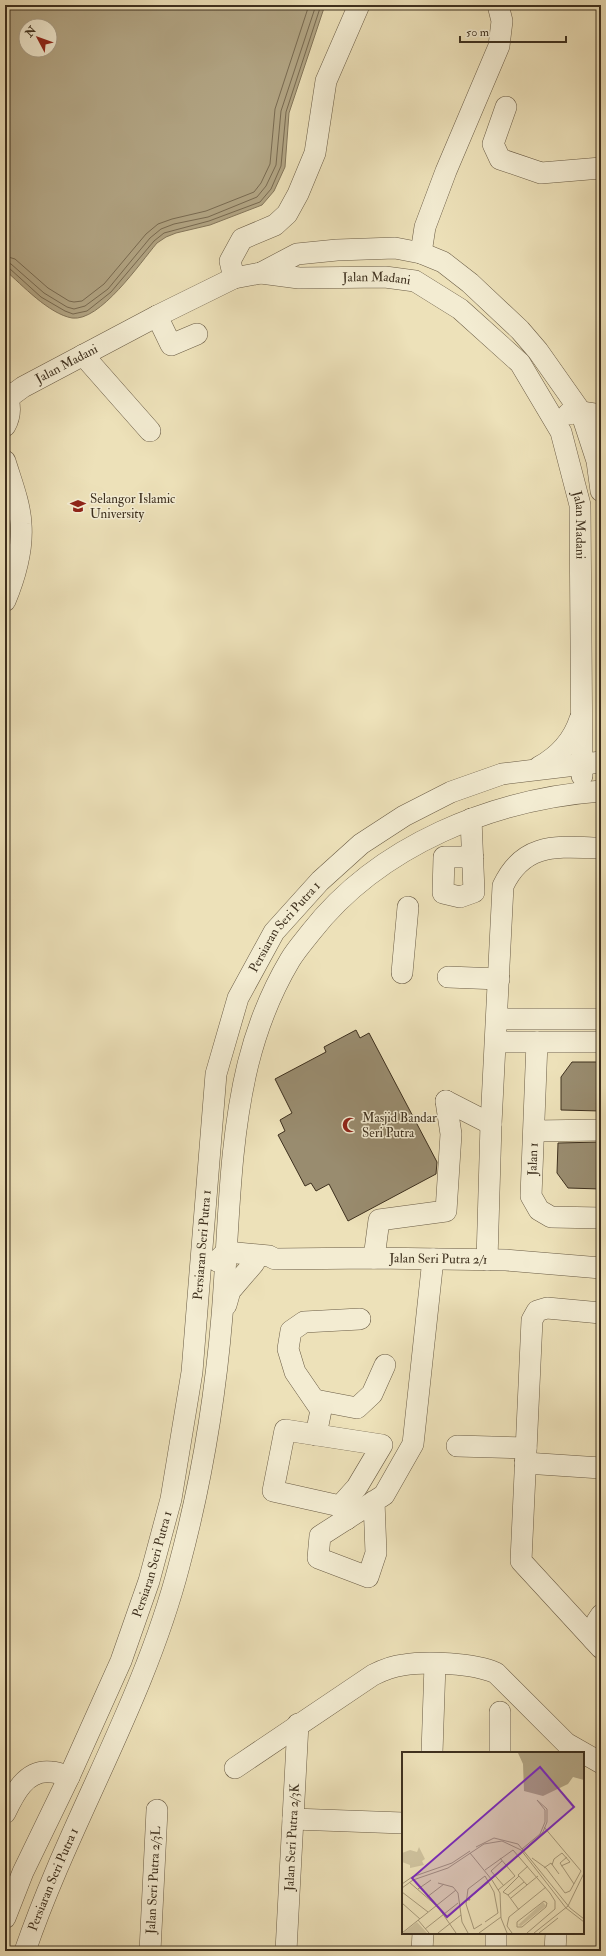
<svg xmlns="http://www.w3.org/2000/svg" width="606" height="1956" viewBox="0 0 606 1956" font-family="'IM FELL Double Pica',serif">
	<rect width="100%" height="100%" fill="#ede1b9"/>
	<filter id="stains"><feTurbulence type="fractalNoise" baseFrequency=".005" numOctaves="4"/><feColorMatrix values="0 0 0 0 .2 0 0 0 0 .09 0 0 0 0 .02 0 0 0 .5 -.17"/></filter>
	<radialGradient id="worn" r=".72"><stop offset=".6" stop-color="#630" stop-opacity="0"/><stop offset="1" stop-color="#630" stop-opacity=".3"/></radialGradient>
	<path fill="#b2a584" stroke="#84765b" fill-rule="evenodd" d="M5,5H325L289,113L285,167L274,191L262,205L210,225L176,233L166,237L157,243C140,263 100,322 72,318C49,314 22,285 5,270ZM26,26H50V50H26Z"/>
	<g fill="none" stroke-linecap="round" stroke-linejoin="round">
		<g stroke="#786a51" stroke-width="1">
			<polyline points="5,256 15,259 48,288 69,301 74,302 82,301 104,284 146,234 158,224 172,219 206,211 254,192 261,183 270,164 275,109 309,5"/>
			<polyline points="5,262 11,264 44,293 67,307 74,309 85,306 108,289 150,238 161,229 174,224 208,217 257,197 266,186 276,165 281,111 316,5"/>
			<polyline points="5,267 9,268 41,297 65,311 73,314 87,311 111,292 154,241 164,233 209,221 260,202 271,189 281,166 286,112 321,5"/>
		</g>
	</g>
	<g fill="#998c6f" stroke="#3e301e">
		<polygon points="356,1030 360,1038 369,1033 437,1162 436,1174 348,1221 329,1184 316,1191 311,1183 305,1186 278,1135 285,1131 280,1120 292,1113 275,1079 326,1052 324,1047"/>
		<polygon points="572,1062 601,1062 601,1111 561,1110 561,1077"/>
		<polygon points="601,1142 601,1189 568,1188 557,1173 558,1143"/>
	</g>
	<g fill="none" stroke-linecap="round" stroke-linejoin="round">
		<defs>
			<g id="minor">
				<polyline points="506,107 493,144 500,159 541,173 601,168"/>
				<polyline points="421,253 425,227 446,171 499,46 502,21 498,5"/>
				<path id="s1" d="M261,273L299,278L385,277L415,281L460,309L520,363L561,432L580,505L582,776"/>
				<polyline points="234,278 230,261 242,239 275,225 287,214 298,194 315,153 326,81 359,5"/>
				<polyline points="157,316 171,345 197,334"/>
				<polyline points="83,355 150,431"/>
				<path d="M5,392C11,404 11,415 5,426"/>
				<path id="s2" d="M8,398L23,387L157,316L234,278L261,273L297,254L337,250L395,248L421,253L443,262L470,283L520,330L538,351L581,412L597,461L601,491"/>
				<polyline points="568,414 581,412 601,415"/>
				<path d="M5,461C11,481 20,503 21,524C23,550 15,577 5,601"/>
				<path d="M539,767C559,756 573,741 580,719"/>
				<polyline points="471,819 474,892 460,897 443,893 444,857 473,857"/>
				<polyline points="402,973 408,907"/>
				<polyline points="448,977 499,979"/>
				<polyline points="497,1019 601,1019"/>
				<polyline points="496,1042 601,1042"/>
				<polyline points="537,1042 531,1196 539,1210 551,1217 601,1218"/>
				<polyline points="446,1101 491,1124"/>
				<polyline points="534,1131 601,1130"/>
				<polyline points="374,1258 379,1220 446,1211 451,1134 446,1101"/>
				<path d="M487,1260L491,1124L503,886C524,841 559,847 601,848"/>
				<path id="s3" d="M217,1261L226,1252L269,1256L275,1259L374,1258L506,1260L601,1268"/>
				<polyline points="226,1305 230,1291 254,1263"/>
				<polyline points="601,1313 547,1308 537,1311 532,1320 521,1561 601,1648"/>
				<polyline points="315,1400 357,1408 372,1394 385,1365"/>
				<polyline points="316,1435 321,1410 295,1372 288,1349 291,1331 304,1322 360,1319"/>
				<polyline points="457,1446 526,1448"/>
				<polyline points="525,1463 601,1468"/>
				<polyline points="374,1501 376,1553 368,1577 318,1558 320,1536 384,1495 413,1444 433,1259"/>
				<polyline points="340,1506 273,1491 285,1430 382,1445 357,1487 340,1506 347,1519"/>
				<polyline points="593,1639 597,1621 601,1615"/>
				<polyline points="432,1753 435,1664"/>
				<polyline points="500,1753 500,1712"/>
				<path d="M235,1768L373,1675C383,1670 392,1666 403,1665C426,1661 474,1663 496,1673L566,1743L601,1763"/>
				<path d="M5,1813C14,1794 26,1769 51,1772C57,1772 64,1775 69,1777"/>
				<polyline points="293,1819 403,1823"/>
				<path id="s4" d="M5,1918L23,1872L69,1777L121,1661L149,1581L171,1499L192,1372L216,1074L238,998L274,932L320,881L361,844L404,816L451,792L502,774L601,762"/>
				<path id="s5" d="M25,1951C70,1820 144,1701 179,1566C201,1484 215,1400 222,1316C229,1232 228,1146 248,1064C257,1028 271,992 290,960C296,950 304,941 311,932C379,845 493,799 601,791"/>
				<path id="s6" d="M150,1951L157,1810"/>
				<path id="s7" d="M286,1951L298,1724"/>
				<polyline points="422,1951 423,1933"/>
				<polyline points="496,1951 496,1933"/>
				<polyline points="555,1951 556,1933"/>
			</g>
		</defs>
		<use href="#minor" stroke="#6a5c45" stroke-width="22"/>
		<use href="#minor" stroke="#f3ecd2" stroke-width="21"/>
	</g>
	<defs>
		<symbol id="university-bare" viewBox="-9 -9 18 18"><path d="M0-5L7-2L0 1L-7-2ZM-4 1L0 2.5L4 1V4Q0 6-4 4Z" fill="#8f2418" stroke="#f3ecd2" stroke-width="2.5" paint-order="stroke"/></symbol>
		<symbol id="mosque-bare" viewBox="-9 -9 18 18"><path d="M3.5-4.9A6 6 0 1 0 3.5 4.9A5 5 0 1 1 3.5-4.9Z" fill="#8f2418" stroke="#f3ecd2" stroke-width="2.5" paint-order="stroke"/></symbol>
	</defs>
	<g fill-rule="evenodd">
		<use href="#university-bare" x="67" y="495" width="22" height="22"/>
		<use href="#mosque-bare" x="339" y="1114" width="22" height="22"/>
	</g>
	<g text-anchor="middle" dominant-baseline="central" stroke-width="3" stroke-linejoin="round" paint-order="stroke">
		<g font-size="13" fill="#3e301e" stroke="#f3ecd2">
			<text stroke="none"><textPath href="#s1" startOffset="116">Jalan Madani</textPath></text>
			<text stroke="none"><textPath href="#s2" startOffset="68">Jalan Madani</textPath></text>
			<text stroke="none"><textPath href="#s1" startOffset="464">Jalan Madani</textPath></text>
			<text stroke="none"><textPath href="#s4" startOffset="1044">Persiaran Seri Putra 1</textPath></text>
			<text transform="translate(533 1159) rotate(-88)">Jalan 1</text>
			<text stroke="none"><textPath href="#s4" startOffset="708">Persiaran Seri Putra 1</textPath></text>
			<text stroke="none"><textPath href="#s3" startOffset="226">Jalan Seri Putra 2/1</textPath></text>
			<text stroke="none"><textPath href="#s4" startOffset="384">Persiaran Seri Putra 1</textPath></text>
			<text stroke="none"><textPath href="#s7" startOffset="114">Jalan Seri Putra 2/3K</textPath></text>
			<text stroke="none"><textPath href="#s5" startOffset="77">Persiaran Seri Putra 1</textPath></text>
			<text stroke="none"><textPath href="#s6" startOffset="71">Jalan Seri Putra 2/3L</textPath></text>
		</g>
		<g font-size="13" fill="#3e301e" stroke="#f3ecd2" text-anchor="start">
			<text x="90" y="499">Selangor Islamic<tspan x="90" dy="15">University</tspan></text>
			<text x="362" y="1118">Masjid Bandar<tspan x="362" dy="15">Seri Putra</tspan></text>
		</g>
	</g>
	<g transform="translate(402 1752)">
		<rect width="182" height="182" fill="#ede1b9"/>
		<path d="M17,95L23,107L20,109L22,113L8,116V113L0,110V101L8,98L15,100ZM141,150L144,154L119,174L116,173ZM15,170L25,181H1Z" fill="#cfc39f"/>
		<path d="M116,1H182V28L171,25L166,32L141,44L122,39L121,12Z" fill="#b2a584"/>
		<path fill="none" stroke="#a79a7b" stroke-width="1" d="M142,75L179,119M74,95L92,86L116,92L168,156L182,167M120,97L138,82L143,70V58L135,48M121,99L141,80L145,70V57L135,48M68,101L90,128L98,141L99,166L105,181M165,105L158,111L172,132M130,106L144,116L163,141L168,139L179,119M100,109L89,119L102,134M150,113L152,107L160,101L168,110L159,114M142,116L149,111L157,122M83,118L111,98L148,141L153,149V157L125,181M7,130L36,155L54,181M36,131L51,135L56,141L60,170L66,181M0,132L10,125L50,111L68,99M125,133L116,123L126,114M0,136L11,128L46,116L82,92L100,89L119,98L164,156L182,170M16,137L29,128M96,138L113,124L98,106M0,140L26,160M106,143L122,130M25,145L42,132M109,146L136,124M64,148H68L67,146L87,130M142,149L145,151L144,155L120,175H115V170ZM0,151L18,167M117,158L106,143L101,140L117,124M16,168L27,181M80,172L72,177L64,152L66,137L83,124L92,140L96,161L83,170M23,177L56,151M0,181L54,138M36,181L59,163M77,181L99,165M110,181L105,174L107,165L144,135M132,181L166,154L182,121M137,181L156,166"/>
		<path fill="#7b2cbf" fill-opacity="0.15" stroke="#7b2cbf" stroke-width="2" d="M138,15L172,55L45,165L10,126Z"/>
		<rect width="182" height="182" fill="none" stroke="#3e301e" stroke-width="2"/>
	</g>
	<rect width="606" height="1956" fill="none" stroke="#ede1b9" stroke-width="20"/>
	<rect x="6" y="6" width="594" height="1944" fill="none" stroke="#3e301e" stroke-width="2"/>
	<rect x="10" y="10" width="586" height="1936" fill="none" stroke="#3e301e"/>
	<g transform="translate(38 38) rotate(311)"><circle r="19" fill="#f3ecd2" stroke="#aba18a"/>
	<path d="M0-3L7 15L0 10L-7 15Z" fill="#8f2418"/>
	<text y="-6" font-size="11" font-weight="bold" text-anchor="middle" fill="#3e301e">N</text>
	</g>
	<path d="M460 36v6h106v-6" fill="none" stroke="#3e301e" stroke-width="2"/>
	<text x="466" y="36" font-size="12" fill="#3e301e" stroke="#f3ecd2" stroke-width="3" paint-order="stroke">50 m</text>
	<rect width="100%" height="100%" filter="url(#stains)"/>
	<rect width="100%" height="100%" fill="url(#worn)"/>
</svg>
